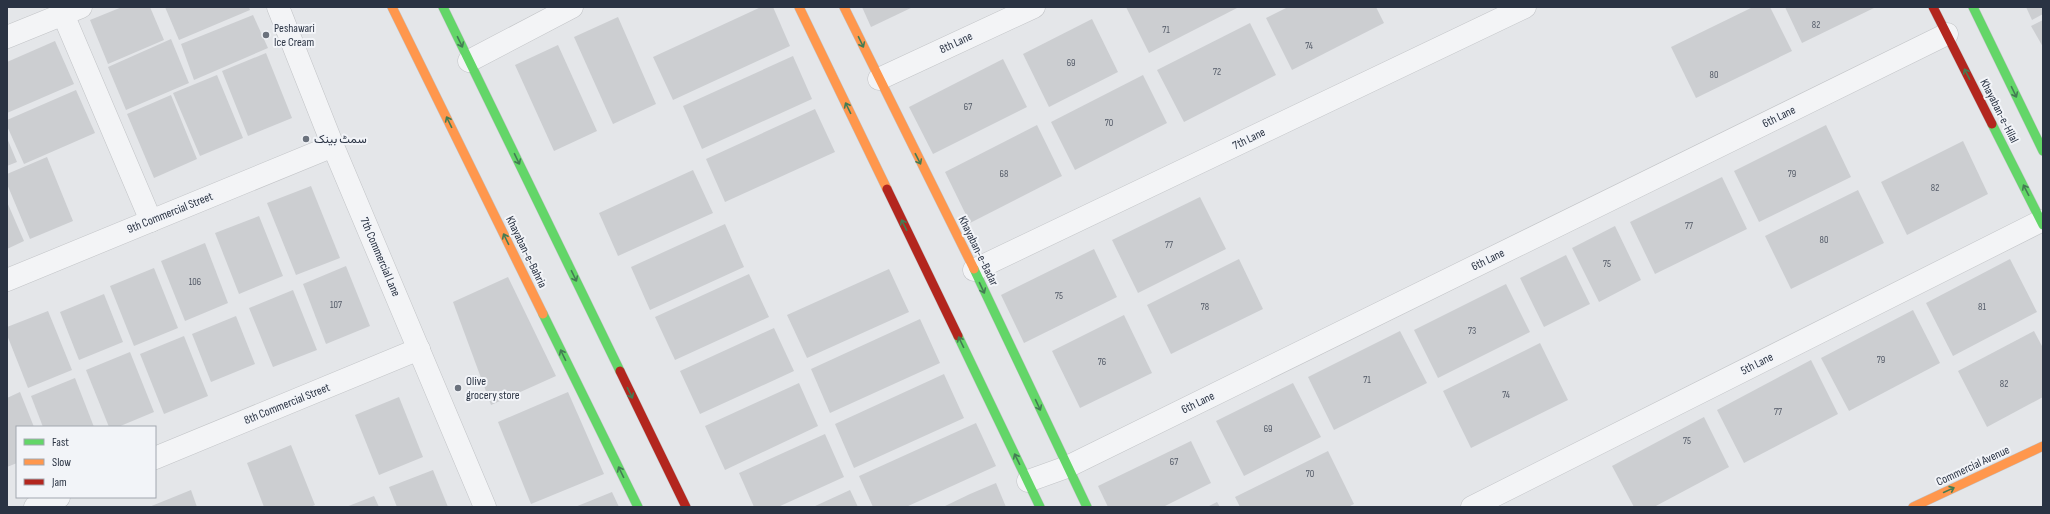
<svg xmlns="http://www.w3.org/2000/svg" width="2050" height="514" viewBox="0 0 2050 514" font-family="'Sofia Sans Condensed',Vazirmatn,sans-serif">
	<rect width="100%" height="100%" fill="#e4e6e9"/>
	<g fill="#ccced1">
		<polygon points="122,7 150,7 164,40 108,64 90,20"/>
		<polygon points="165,7 249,7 250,10 179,40"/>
		<polygon points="761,7 773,7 790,46 673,100 653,57"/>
		<polygon points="862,7 913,7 871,27"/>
		<polygon points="1126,7 1239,7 1149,53"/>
		<polygon points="1288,7 1376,7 1384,23 1292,70 1266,18"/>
		<polygon points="1753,7 1770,7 1792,51 1696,98 1671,47"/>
		<polygon points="1785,7 1876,7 1802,43"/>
		<polygon points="2026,7 2043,7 2043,14 2032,20"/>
		<polygon points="253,15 268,48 194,80 181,44"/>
		<polygon points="618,17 656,104 613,124 574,37"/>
		<polygon points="1092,19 1118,72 1049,107 1023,54"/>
		<polygon points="2043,20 2043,47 2031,26"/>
		<polygon points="1250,23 1276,75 1184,122 1157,70"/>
		<polygon points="171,39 189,83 126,110 108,67"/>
		<polygon points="55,41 74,84 7,113 7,62"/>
		<polygon points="558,45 597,131 554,151 515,65"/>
		<polygon points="266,53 292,118 248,136 222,71"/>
		<polygon points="793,56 812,99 702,149 683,106"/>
		<polygon points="1003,59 1027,107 933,154 909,107"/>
		<polygon points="217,75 243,138 200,156 173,93"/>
		<polygon points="1143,75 1167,123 1075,170 1051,122"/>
		<polygon points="76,90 95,133 24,164 7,126 7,120"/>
		<polygon points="171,95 197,159 154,178 127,114"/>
		<polygon points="815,109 835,152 725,202 706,159"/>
		<polygon points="1037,125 1062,176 970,223 945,172"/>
		<polygon points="1826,125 1851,177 1759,222 1734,171"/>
		<polygon points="7,138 17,162 7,166"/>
		<polygon points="1963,141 1988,194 1907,235 1881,182"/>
		<polygon points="47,157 73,221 30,239 7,184 7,174"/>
		<polygon points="693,170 713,213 618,256 599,213"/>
		<polygon points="1722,177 1747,229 1655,274 1630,222"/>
		<polygon points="311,186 340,258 296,275 267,203"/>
		<polygon points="1858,190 1884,243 1791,289 1765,236"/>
		<polygon points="1200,197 1226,249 1138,293 1112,240"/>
		<polygon points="7,202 24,241 7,249"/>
		<polygon points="259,216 283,276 239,294 215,233"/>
		<polygon points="725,224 744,267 650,310 631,267"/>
		<polygon points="1615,226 1641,280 1599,302 1572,248"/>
		<polygon points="205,243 228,303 185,321 161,261"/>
		<polygon points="1094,249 1117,297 1024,343 1001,295"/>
		<polygon points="1566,255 1590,304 1544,327 1520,278"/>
		<polygon points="1239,259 1263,309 1171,354 1147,305"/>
		<polygon points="2010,259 2037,312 1953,356 1926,303"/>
		<polygon points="346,266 370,326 326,344 303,284"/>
		<polygon points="154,268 178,328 134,346 110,286"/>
		<polygon points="889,269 909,312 807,358 787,315"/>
		<polygon points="749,274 769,317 675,360 655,317"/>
		<polygon points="508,277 556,376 491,405 453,302"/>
		<polygon points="1506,284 1530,332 1438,378 1414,330"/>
		<polygon points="293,290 317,350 273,367 249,308"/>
		<polygon points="104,294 123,342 79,360 60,312"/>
		<polygon points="1913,310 1940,363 1849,411 1821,358"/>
		<polygon points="48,311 72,370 28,388 7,335 7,327"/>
		<polygon points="1124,315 1152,373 1080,408 1052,351"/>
		<polygon points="236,316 255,364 211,382 192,334"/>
		<polygon points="920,319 940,363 830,413 811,369"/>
		<polygon points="774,328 794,371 700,414 680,371"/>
		<polygon points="1400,331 1427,383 1334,430 1308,377"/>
		<polygon points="2034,331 2043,348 2043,397 1987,427 1958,371"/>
		<polygon points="184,336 208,396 164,414 140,354"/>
		<polygon points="1540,343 1568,400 1471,448 1443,391"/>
		<polygon points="130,352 154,412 118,427 109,427 86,370"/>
		<polygon points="1811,360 1838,414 1744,463 1717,410"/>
		<polygon points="944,374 964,418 854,468 835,424"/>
		<polygon points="75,378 94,427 43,427 31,396"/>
		<polygon points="799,383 818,426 725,470 705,426"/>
		<polygon points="1293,383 1321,437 1244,476 1216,421"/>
		<polygon points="20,392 34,427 17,427 17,463 7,467 7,398"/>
		<polygon points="568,392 604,474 531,504 498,422"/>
		<polygon points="399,397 423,457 379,475 355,415"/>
		<polygon points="1704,417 1729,467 1654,507 1634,507 1612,466"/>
		<polygon points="976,423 996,466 906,507 873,507 859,476"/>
		<polygon points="825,434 844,477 778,507 754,507 739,473"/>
		<polygon points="1191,441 1211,483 1163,507 1108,507 1098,486"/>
		<polygon points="291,445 315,505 310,507 264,507 247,463"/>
		<polygon points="1328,451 1354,504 1348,507 1240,507 1235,497"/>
		<polygon points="433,470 448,507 397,507 389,487"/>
		<polygon points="996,483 1006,507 943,507 970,494"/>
		<polygon points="191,490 197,507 149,507"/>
		<polygon points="850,490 858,507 813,507"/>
		<polygon points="612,492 619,507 575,507"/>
		<polygon points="374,496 379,507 346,507"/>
		<polygon points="1217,502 1220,507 1207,507"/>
	</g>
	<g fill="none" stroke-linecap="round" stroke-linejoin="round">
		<defs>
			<g id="street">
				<polyline points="278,7 333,146 485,507"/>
				<polyline points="63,14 151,221"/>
				<polyline points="7,37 81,7"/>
				<polyline points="469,61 572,7"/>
				<polyline points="879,79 1034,7"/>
				<polyline points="974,270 1525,7"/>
				<polyline points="7,280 333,146"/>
				<polyline points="155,458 419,349"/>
				<polyline points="1028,481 1067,467 1947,34"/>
				<polyline points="35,507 59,497"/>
				<polyline points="1472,507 2041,221"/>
			</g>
			<g id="fast">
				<polyline points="443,7 620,371"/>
				<polyline points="1973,7 2043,151"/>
				<polyline points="1992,124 2043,225"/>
				<polyline points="974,269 1087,507"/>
				<polyline points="543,314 638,507"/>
				<polyline points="958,336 1040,507"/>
			</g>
			<g id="slow">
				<polyline points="392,7 543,314"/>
				<polyline points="799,7 887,189"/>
				<polyline points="844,7 974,269"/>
				<polyline points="1913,507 2043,446"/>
			</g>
			<g id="jam">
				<polyline points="1933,7 1992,124"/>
				<polyline points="887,189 958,336"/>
				<polyline points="620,371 686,507"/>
			</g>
		</defs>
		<use href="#street" stroke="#c2c4c7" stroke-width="23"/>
		<use href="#fast" stroke="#c2c4c7" stroke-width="10"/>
		<use href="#slow" stroke="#c2c4c7" stroke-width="10"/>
		<use href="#jam" stroke="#c2c4c7" stroke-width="10"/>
		<use href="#street" stroke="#f3f4f6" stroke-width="22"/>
		<use href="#fast" stroke="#63d668" stroke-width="9"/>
		<use href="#slow" stroke="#ff974d" stroke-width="9"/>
		<use href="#jam" stroke="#b3261e" stroke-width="9"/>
	</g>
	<defs><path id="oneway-shaft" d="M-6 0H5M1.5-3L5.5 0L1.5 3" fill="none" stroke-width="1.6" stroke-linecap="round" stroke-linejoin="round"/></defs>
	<g stroke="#447c54">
		<use href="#oneway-shaft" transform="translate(460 42) rotate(64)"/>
		<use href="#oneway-shaft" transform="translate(861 42) rotate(64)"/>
		<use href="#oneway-shaft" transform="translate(1967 74) rotate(-117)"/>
		<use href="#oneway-shaft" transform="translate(2014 92) rotate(64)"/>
		<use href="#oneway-shaft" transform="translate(848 108) rotate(-116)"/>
		<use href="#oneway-shaft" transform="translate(449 122) rotate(-116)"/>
		<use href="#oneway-shaft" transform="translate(517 159) rotate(64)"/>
		<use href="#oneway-shaft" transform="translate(918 159) rotate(63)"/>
		<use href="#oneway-shaft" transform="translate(2026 190) rotate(-117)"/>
		<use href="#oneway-shaft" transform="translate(904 225) rotate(-116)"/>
		<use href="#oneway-shaft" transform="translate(506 239) rotate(-116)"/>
		<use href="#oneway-shaft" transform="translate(574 276) rotate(64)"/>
		<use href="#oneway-shaft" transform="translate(982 288) rotate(65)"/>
		<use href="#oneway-shaft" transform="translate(961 342) rotate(-116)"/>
		<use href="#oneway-shaft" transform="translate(563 355) rotate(-116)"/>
		<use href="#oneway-shaft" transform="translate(630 393) rotate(64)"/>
		<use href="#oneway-shaft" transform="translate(1038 405) rotate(65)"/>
		<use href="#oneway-shaft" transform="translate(1017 459) rotate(-116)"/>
		<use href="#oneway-shaft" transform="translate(621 472) rotate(-116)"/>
		<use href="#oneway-shaft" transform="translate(1949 490) rotate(-25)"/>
	</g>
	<g fill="#6b727d" stroke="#f2f4f8" stroke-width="1.5">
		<circle cx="266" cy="35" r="4"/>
		<circle cx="306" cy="139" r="4"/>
		<circle cx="458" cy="388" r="4"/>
	</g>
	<g text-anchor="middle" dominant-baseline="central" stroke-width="4" stroke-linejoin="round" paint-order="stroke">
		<g font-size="10" fill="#535a67">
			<text x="1816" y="25">82</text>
			<text x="1166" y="30">71</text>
			<text x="1309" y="46">74</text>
			<text x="1071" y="63">69</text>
			<text x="1217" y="72">72</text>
			<text x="1714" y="75">80</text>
			<text x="968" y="107">67</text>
			<text x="1109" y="123">70</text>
			<text x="1004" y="174">68</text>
			<text x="1792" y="174">79</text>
			<text x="1935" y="188">82</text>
			<text x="1689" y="226">77</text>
			<text x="1824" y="240">80</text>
			<text x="1169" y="245">77</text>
			<text x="1607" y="264">75</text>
			<text x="195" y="282">106</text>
			<text x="1059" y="296">75</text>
			<text x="336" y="305">107</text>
			<text x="1205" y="307">78</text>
			<text x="1982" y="307">81</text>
			<text x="1472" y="331">73</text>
			<text x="1881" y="360">79</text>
			<text x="1102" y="362">76</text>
			<text x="1367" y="380">71</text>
			<text x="2004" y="384">82</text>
			<text x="1506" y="395">74</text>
			<text x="1778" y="412">77</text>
			<text x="1268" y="429">69</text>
			<text x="1687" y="441">75</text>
			<text x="1174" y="462">67</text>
			<text x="1310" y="474">70</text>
		</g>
		<g font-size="12" fill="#2a3343" stroke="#f2f4f8" text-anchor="start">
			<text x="274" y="28">Peshawari<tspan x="274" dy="14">Ice Cream</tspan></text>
			<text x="314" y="139">سمٹ بینک</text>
			<text x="466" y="381">Olive<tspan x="466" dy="14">grocery store</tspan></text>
		</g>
		<g font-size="12" fill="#2a3343" stroke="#f2f4f8">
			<text transform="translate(956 43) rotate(-25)">8th Lane</text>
			<text transform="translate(1999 111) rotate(63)">Khayaban-e-Hilal</text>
			<text transform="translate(1779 117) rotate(-26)">6th Lane</text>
			<text transform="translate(1249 139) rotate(-26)">7th Lane</text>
			<text transform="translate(170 213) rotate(-22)">9th Commercial Street</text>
			<text transform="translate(978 251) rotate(64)">Khayaban-e-Badar</text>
			<text transform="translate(526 252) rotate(64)">Khayaban-e-Bahria</text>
			<text transform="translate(380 257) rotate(67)">7th Commercial Lane</text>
			<text transform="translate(1488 260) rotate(-26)">6th Lane</text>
			<text transform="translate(1757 364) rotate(-27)">5th Lane</text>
			<text transform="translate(1198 403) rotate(-26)">6th Lane</text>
			<text transform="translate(287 404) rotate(-22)">8th Commercial Street</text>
			<text transform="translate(1973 466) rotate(-25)">Commercial Avenue</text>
		</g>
	</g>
	<rect width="2050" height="514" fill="none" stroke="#2a3343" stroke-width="16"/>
	<rect x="16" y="426" width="140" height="72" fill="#f2f4f8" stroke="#a2a7b0"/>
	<rect x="24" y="439" width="20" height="6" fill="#63d668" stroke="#a2a7b0"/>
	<text x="52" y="446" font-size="12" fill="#2a3343">Fast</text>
	<rect x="24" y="459" width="20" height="6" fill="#ff974d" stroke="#a2a7b0"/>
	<text x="52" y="466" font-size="12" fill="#2a3343">Slow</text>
	<rect x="24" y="479" width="20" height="6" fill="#b3261e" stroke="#a2a7b0"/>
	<text x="52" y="486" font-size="12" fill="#2a3343">Jam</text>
</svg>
